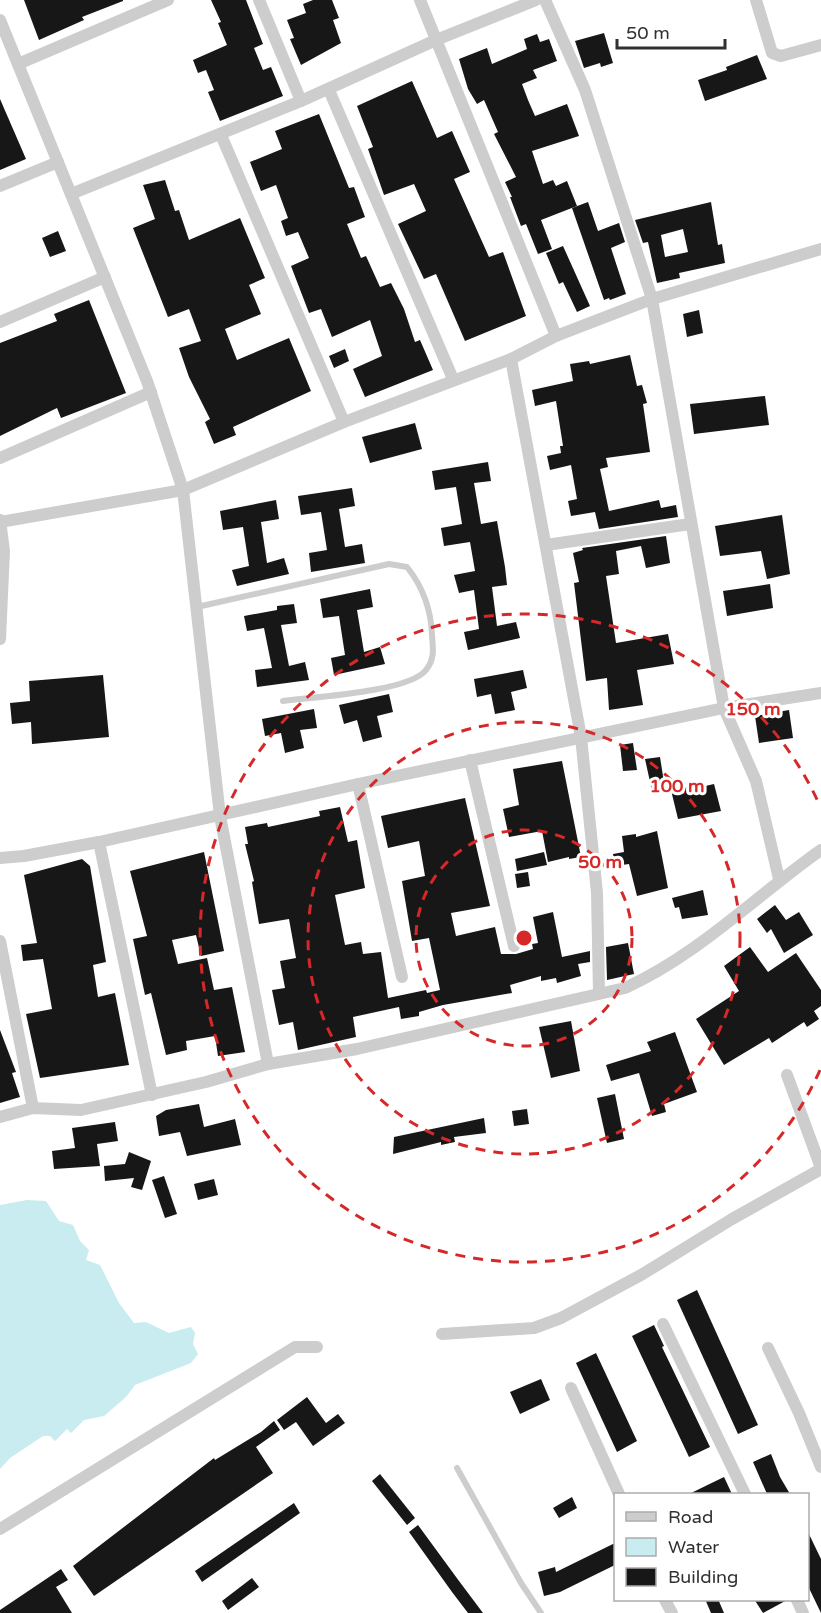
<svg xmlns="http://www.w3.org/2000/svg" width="821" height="1613" viewBox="0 0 821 1613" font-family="'Varela Round',sans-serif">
	<rect width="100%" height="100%" fill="#fff"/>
	<polygon fill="#c8ecef" points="27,1200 46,1201 59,1221 73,1225 80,1241 89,1250 86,1260 100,1265 119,1303 134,1323 146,1322 169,1333 191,1327 195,1333 193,1344 198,1354 191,1363 135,1385 126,1397 104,1416 84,1420 71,1433 67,1429 55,1441 50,1436 43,1436 10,1458 0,1469 0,1205"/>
	<g fill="#171717" fill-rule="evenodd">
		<polygon points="24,0 123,0 123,1 82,17 84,20 39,40"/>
		<polygon points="211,0 246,0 263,44 254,48 263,70 271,67 283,96 220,121 208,92 214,90 206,70 198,73 193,60 227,45 218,23 221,22"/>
		<polygon points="313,0 332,0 339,18 333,20 341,43 301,65 290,39 294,38 287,20 306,13 303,4"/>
		<polygon points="604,33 613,63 601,67 600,63 584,68 575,41"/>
		<polygon points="537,34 540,42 549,39 557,61 533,70 537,78 522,84 528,100 535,116 567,104 579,136 532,151 543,184 553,180 556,186 567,181 577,206 541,220 552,249 538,254 526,224 521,226 510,197 512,197 505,182 516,177 494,134 498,132 484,100 477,104 468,89 459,59 487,48 492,64 527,49 524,39"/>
		<polygon points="757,55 767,79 705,101 698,80 727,70 726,67"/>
		<polygon points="412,81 437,138 452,131 470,172 454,179 489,257 503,252 526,316 465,341 436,274 424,279 398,224 426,211 414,184 384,195 368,149 373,147 357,106"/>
		<polygon points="0,99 26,159 0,170"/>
		<polygon points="319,114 349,188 354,187 365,217 347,224 361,258 366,256 380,287 391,283 404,309 415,342 420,340 433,370 365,397 353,369 382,356 370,320 332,337 321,309 309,313 291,266 309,258 298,232 286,236 281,221 288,218 276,185 261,191 250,162 282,149 275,131"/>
		<polygon points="165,180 175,211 179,210 189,240 240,218 265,278 249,285 261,314 225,329 237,360 289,338 311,391 233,427 236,435 214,444 205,422 210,419 189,377 179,348 201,341 189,309 168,317 133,228 155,219 143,185"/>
		<polygon points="588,202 598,231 619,223 625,242 611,248 626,294 610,300 609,298 604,300 572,208"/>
		<path d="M711,202L718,245L722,244L725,263L679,273L680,278L657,283L648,242L643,243L635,220ZM683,229L688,252L665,257L661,235Z"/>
		<polygon points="58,231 66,251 50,257 42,238"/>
		<polygon points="563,246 590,306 577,312 563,282 559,284 546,253"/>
		<polygon points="89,300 126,393 61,418 57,408 0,436 0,343 57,321 54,314"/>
		<polygon points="699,310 703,333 687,337 683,314"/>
		<polygon points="345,349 349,361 334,368 329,356"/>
		<polygon points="630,355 637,386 642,385 647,403 643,404 650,452 606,458 608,467 600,469 609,511 659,500 661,508 676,505 678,517 599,529 595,512 571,516 568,501 577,499 571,465 550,470 547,456 561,453 560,446 563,446 556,401 535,406 532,390 573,381 570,364 589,361 590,364"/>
		<polygon points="765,396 769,425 694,434 690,404"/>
		<polygon points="415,423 422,449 370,463 362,437"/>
		<polygon points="488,462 491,481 474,483 481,524 497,521 505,567 507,585 492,587 497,626 516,622 520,638 468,650 464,632 479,629 474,590 459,593 454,575 475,571 470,542 444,546 441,528 462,524 456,487 435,490 432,471"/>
		<polygon points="352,488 355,506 339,509 345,547 362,544 365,563 311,572 309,553 327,550 321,512 301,515 298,496"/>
		<polygon points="276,500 279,519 261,522 267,563 284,558 289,574 237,586 232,570 249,566 243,527 223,530 220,511"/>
		<polygon points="782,515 790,574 767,579 761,551 720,556 715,526"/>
		<polygon points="666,536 670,563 646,568 641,546 616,551 619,574 606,576 616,643 668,634 674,664 637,670 643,705 609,710 607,678 586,681 574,583 579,582 573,553 583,550 582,548"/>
		<polygon points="770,584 773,608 727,616 723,591"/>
		<polygon points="370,589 373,607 357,610 364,652 380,647 385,664 334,675 331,658 345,655 339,616 323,618 320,599"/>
		<polygon points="294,604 297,623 281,625 289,666 305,662 309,680 257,687 255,670 272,668 264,628 247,631 244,616 277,610 277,606"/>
		<polygon points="523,670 527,688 511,692 515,710 495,714 491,694 477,697 474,679"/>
		<polygon points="103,675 109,737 32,744 31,722 12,724 10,703 30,701 29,681"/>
		<polygon points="389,694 393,712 377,716 382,737 363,742 357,720 344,724 339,705"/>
		<polygon points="314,709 317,728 300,730 304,748 285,753 281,733 265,736 262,719"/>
		<polygon points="789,710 793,738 759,743 755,716"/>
		<polygon points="633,743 637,770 623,771 620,745"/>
		<polygon points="660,757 665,789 652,791 645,759"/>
		<polygon points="562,761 581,857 569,859 569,857 548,862 542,831 509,837 503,809 519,805 513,769"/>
		<polygon points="714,784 721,811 678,819 671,790 687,787 688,790"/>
		<polygon points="465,798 490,906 451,913 456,936 495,927 501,954 516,954 533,949 532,944 538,943 533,917 553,912 562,957 590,951 590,962 578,964 581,976 557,983 556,978 541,981 541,976 510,985 512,993 443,1005 419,1012 419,1016 401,1019 399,1007 353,1017 356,1037 298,1050 293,1022 279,1025 272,990 285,988 280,961 296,958 289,919 259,924 252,882 254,881 245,844 248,844 245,827 267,823 268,827 320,816 319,811 340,807 348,842 357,840 365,888 335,895 345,945 361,942 363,954 381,952 388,998 426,990 427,993 440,990 429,938 412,941 402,881 425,876 419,841 388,848 381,816"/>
		<polygon points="657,831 668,888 637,896 629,864 615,866 613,854 624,852 622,836 636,834 636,837"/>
		<polygon points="204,852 224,951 201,956 196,935 172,940 178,964 207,958 214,990 232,987 245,1052 218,1056 215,1036 186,1041 187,1050 166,1055 151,993 145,995 133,939 147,936 130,871"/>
		<polygon points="544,852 547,865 517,871 515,859"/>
		<polygon points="82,859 90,866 106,962 93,965 98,997 115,993 129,1065 40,1078 26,1014 52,1009 43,959 23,961 21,945 37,943 24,875"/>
		<polygon points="528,872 530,886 517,888 515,874"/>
		<polygon points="703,890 708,915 682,919 679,907 675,908 672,898"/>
		<polygon points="775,905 786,920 799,912 813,935 784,953 771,929 767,933 757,919"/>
		<polygon points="628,943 634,974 607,980 606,947"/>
		<polygon points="750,947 768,972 796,953 821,990 821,1006 814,1011 819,1019 807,1027 804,1022 772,1043 769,1038 724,1065 696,1019 739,991 724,966"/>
		<polygon points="571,1021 580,1071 551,1078 539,1027"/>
		<polygon points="0,1030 16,1072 12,1073 20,1097 0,1103"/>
		<polygon points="675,1032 697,1092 664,1104 666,1112 652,1116 639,1073 611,1081 606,1065 651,1051 647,1042"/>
		<polygon points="615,1094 624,1139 607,1143 597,1098"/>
		<polygon points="199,1104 204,1127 235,1119 241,1145 187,1156 180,1132 159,1136 156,1116 166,1110"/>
		<polygon points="527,1109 529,1124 514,1126 512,1111"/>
		<polygon points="484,1118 486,1133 454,1137 455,1142 441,1145 441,1142 393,1154 394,1137"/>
		<polygon points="115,1122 118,1141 97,1144 100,1166 54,1169 52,1151 75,1148 72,1128"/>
		<polygon points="129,1152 151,1161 142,1190 131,1187 134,1178 105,1181 104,1166 125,1164"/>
		<polygon points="164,1176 177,1214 165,1218 152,1180"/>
		<polygon points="214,1179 218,1195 198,1200 194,1184"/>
		<polygon points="697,1290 758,1425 738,1434 677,1300"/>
		<polygon points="654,1325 664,1346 662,1347 710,1447 689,1457 632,1336"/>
		<polygon points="596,1353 637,1441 617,1452 576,1363"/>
		<polygon points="541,1379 550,1400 520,1414 510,1392"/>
		<polygon points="307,1397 326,1423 338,1414 345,1423 313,1446 296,1422 284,1430 277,1420"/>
		<polygon points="274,1421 280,1430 256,1447 273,1473 94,1596 73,1566 214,1458 215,1460 261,1432"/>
		<polygon points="771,1454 780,1477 790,1494 767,1494 753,1462"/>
		<polygon points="380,1474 415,1518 407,1525 372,1481"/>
		<polygon points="724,1477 732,1494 689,1494"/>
		<polygon points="572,1497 577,1508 559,1518 553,1508"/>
		<polygon points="294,1503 300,1513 202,1582 195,1571"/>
		<polygon points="418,1525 459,1581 483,1613 468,1613 452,1592 409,1532"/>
		<polygon points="807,1530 821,1559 821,1613 807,1584"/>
		<polygon points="615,1543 615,1565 560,1592 544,1596 538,1572 555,1567 556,1572"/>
		<polygon points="61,1569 68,1580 56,1587 72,1613 0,1613 0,1610"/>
		<polygon points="252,1578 259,1587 228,1610 222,1601"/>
		<polygon points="705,1599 718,1599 724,1613 711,1613"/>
		<polygon points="754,1599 789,1599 763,1613"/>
	</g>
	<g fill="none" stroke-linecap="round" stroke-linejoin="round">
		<g stroke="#cdcdcd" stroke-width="6">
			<path d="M197,607L389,564L407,567C423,587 431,609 432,635C433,648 435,659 426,670C409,692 313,697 283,701"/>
			<polyline points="457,1468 521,1583 541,1613"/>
		</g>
		<g stroke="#cdcdcd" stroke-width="12">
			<polyline points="259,0 301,101"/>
			<polyline points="420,0 556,336"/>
			<polyline points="545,0 585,90 652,299 724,708 756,781 779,879"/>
			<polyline points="756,0 772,53 781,56 821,45"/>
			<polyline points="0,20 147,381 183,490 220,816 268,1064"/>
			<polyline points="18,64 168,0"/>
			<polyline points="329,90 453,379"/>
			<polyline points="221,135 344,422"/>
			<polyline points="0,186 58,162"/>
			<polyline points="71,194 301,101 436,40 536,0"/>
			<polyline points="0,322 105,277"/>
			<polyline points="511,359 581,737 597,893 599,993"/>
			<polyline points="0,458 151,392"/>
			<polyline points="0,520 4,551 0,639"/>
			<polyline points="0,522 183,490 344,422 511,359 556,336 652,299 821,249"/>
			<polyline points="546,545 690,524"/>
			<polyline points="470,760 514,946"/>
			<polyline points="358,784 402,977"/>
			<polyline points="99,842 152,1095"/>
			<polyline points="0,858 24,856 99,842 358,784 724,708 821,693"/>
			<polyline points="0,941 33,1108"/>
			<polyline points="787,1075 821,1168"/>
			<path d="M0,1117L33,1108L81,1110L206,1082L268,1064L357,1049L625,988C698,955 756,896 821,850"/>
			<polyline points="663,1324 745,1494"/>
			<polyline points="442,1334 534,1328 561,1318 641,1275 732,1219 821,1169"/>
			<polyline points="768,1348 799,1413 821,1467"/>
			<polyline points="571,1388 619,1494"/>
			<polyline points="0,1529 295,1347 317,1347"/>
			<polyline points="665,1600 672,1613"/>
			<polyline points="797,1600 803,1613"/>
		</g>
	</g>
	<g fill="none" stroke="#d62828" stroke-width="3" stroke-dasharray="10 8">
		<circle cx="524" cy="938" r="108"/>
		<circle cx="524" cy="938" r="216"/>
		<path d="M820 1070A324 324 0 1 1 820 806"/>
	</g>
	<circle cx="524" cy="938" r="9" fill="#d62828" stroke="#fff" stroke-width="3"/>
	<g font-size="18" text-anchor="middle" font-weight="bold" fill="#d62828" stroke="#fff" stroke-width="6" stroke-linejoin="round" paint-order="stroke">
		<text x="753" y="715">150 m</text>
		<text x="677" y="792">100 m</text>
		<text x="600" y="868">50 m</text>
	</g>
	<rect x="614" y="1493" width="195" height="108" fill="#ffffff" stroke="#acacac" stroke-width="1.5"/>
	<rect x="626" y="1512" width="30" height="9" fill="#cdcdcd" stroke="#acacac" stroke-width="1.5"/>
	<text x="668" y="1523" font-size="18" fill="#303030">Road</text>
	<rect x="626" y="1538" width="30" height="18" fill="#c8ecef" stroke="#acacac" stroke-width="1.5"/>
	<text x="668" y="1553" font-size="18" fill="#303030">Water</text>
	<rect x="626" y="1568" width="30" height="18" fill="#171717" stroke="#acacac" stroke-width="1.5"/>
	<text x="668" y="1583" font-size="18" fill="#303030">Building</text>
	<path d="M617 39v9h108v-9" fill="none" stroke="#303030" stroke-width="3"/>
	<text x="626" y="39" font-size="18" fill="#303030" stroke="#ffffff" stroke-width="4.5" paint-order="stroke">50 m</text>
</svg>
